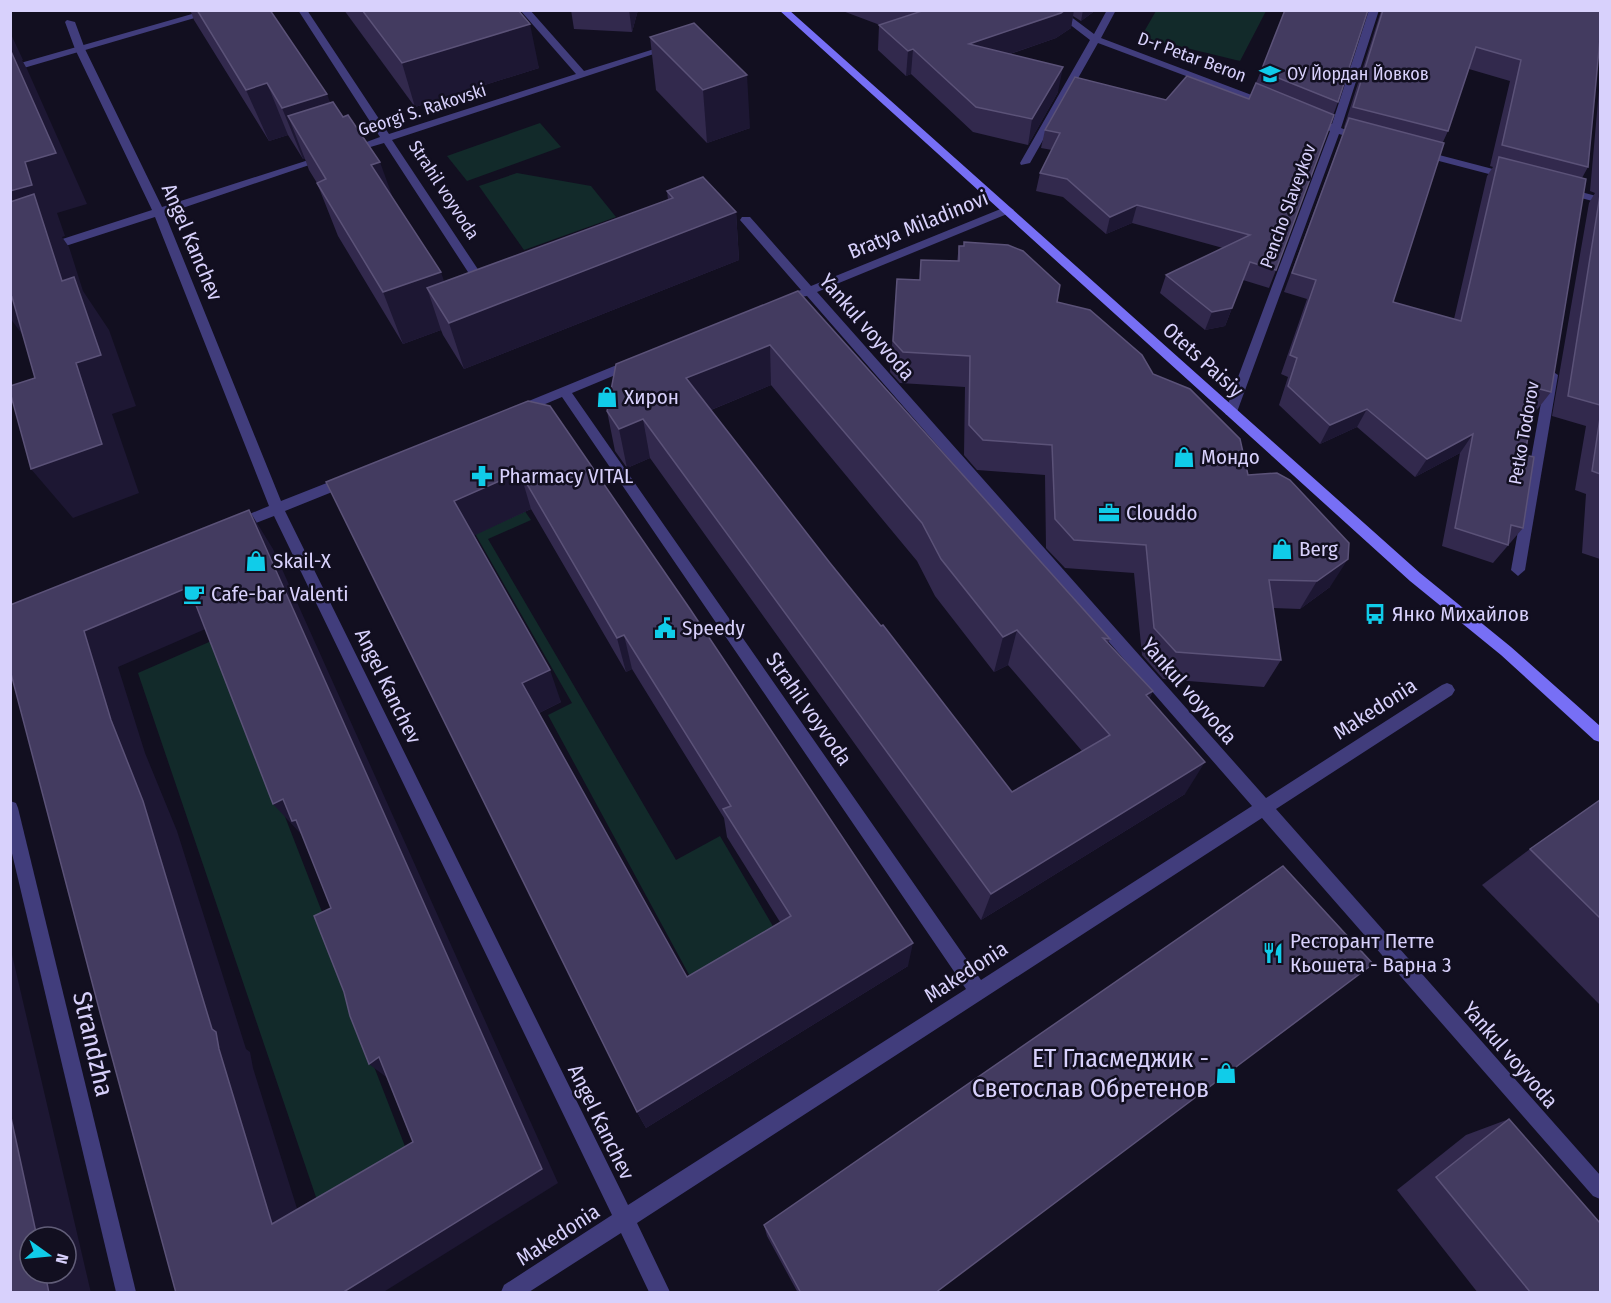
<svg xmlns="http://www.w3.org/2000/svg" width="1611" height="1303" viewBox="0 0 1611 1303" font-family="'Fira Sans Condensed',sans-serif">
	<rect width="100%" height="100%" fill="#120f20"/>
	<g fill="#122a2a">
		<polygon points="1156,11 1156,10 1266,11 1240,61 1141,37"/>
		<polygon points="540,123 561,147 467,181 447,156"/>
		<polygon points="517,173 591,186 616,217 524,250 479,186"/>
		<polygon points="522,507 531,520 488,539 676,860 720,836 774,928 693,982 548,715 572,703 473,530"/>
		<polygon points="216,639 329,930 331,956 408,1154 319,1206 138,673"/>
	</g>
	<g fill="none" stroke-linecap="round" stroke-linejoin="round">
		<polygon fill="#413d7c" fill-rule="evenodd" points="206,10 222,10 10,72 10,66"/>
		<g fill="#413d7c" fill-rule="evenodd">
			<polygon points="298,10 307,10 389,134 576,74 520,10 530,10 584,71 667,45 675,47 392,140 491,289 485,293 481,292 384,143 350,153 345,150 380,137"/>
			<polygon points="1051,10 1062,10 1094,34 1107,10 1116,10 1101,38 1275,104 1266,106 1098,43 1030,163 1021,165 1020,163 1090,40"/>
			<polygon points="1369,10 1379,10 1341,128 1367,138 1362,141 1339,134 1237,412 1236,415 1226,415 1225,412 1330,131 1306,121 1311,118 1332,124"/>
			<polygon points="67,20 75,22 85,49 162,207 321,156 330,158 165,214 281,501 347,475 354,480 352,484 285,511 628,1205 966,989 562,397 519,415 514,413 513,410 514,407 629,360 637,360 637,366 572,393 981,980 1252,806 807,296 795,298 795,292 801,290 740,220 742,217 750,217 811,286 1008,206 1014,210 1012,212 817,292 1266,798 1442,685 1447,683 1452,685 1455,690 1452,695 1276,809 1600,1175 1600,1199 1593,1196 1262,818 637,1223 670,1292 649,1292 621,1233 529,1292 501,1292 504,1285 612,1215 274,516 235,531 228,526 230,522 269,506 155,217 10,264 10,256 152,210 75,49 65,22"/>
			<polygon points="1420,150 1512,174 1513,176 1508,179 1416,155 1416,151"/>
			<polygon points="1566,188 1600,197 1600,203 1562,193 1562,189"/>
			<polygon points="1552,371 1558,375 1525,570 1518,576 1511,570 1546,375"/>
			<polygon points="10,801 16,803 18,808 136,1292 116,1292 10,845"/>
		</g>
		<polygon fill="#776ff5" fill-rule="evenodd" points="779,10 789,10 1420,573 1511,647 1600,726 1600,742 1594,740 1501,655 1410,581"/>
	</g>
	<g fill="#32294d" fill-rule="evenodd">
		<polygon points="188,10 270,10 393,199 444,282 668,200 667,191 736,212 739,260 464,369 443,335 441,330 403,344 338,236 317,183 309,170 305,159 303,159 288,135 269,141 194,20 191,12 189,12"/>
		<polygon points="344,10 518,10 539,68 415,107"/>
		<polygon points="571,10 638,10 632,32 574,29"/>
		<polygon points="840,10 1096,10 1081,21 1073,16 1071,28 1056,38 1010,54 1058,92 1028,145 973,132 911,74 906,76 878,50 879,25 880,25"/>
		<path d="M1600,10L1588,167L1582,178L1551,392L1536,411L1532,410L1525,455L1523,528L1493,563L1442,546L1460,453L1415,477L1357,427L1320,444L1279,405L1288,377L1281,374L1307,299L1284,292L1345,128L1344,127L1381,11ZM1469,69L1510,81L1490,166L1493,167L1487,176L1454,319L1393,302L1443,142L1448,131Z"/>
		<polygon points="650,37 750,128 707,143 656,90"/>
		<polygon points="1261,71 1338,102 1276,270 1269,288 1243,280 1225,326 1205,330 1160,293 1166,275 1223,248 1132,223 1106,234 1063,197 1036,191 1040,173 1052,150 1041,148 1045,130 1166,100 1249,99"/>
		<polygon points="1600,79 1600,559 1582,553 1586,494 1575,490 1586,426 1552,416 1589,203 1595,193 1590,191"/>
		<polygon points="959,246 1057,302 1153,374 1248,475 1330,587 1300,609 1273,608 1281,660 1264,687 1163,679 1142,655 1134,573 1065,568 1046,548 1045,475 977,470 964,455 965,387 900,383 890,372 897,279 919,280 957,261"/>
		<path d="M798,291L1110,639L1108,643L1153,691L1149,699L1185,794L981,920L650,458L627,468L615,451L607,411ZM771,385L917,561L935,596L994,672L1008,665L1082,751L1012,792L830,563L711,410Z"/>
		<path d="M528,401L908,966L646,1128L637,1112L326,482ZM531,509L626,672L632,669L724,818L727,837L780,922L687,977L539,713L561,702L474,535Z"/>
		<polygon points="1600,800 1600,1005 1482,885 1530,849"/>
		<polygon points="1509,1119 1600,1293 1478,1293 1397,1190 1466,1135"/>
		<polygon points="764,1225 935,1293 798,1293 767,1236"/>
	</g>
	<g fill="#1d1733">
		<polygon points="629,10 638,10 632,32"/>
		<polygon points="1065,10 1074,10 1071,28 1056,38 966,69 969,44"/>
		<polygon points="1083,10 1096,10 1081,21"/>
		<polygon points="530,24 539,68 415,107 402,63"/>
		<polygon points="10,32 23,60 22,60 27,69 87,204 57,213 65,236 62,237 69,247 83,291 109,330 136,406 112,414 139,493 73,518 31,469 102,444 10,222 10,191 25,162 10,64"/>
		<polygon points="913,49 911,74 906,76 908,51"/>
		<polygon points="1063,67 1058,92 1028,145 1032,119"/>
		<polygon points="747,75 750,128 707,143 703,90"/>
		<polygon points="267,83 288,135 269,141 246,90"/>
		<polygon points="327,94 346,146 288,116 305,159 303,159 282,108"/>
		<polygon points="380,162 399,215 371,165"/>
		<polygon points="1137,205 1132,223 1106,234 1110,217"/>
		<polygon points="736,212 739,260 464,369 449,323 427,288 441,330 403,344 383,292 441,272 457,320"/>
		<polygon points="12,297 37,354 10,318 10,298"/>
		<polygon points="1232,308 1225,326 1205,330 1212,312"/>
		<polygon points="770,345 771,385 691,418 686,378"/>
		<polygon points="1367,409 1357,427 1320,444 1330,425"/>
		<polygon points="643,419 650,458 627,468 619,429"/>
		<polygon points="1473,434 1460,453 1415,477 1427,459"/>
		<polygon points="520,472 531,509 469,538 454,501"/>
		<polygon points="249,510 273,549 558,1183 382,1293 342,1293 542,1169"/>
		<polygon points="1348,559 1330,587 1300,609 1317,581"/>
		<polygon points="189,587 217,624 118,667 145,753 177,831 246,1049 250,1052 253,1068 305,1234 272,1224 212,1029 111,720 84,631"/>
		<polygon points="1017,630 1008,665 994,672 1003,637"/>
		<polygon points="624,635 632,669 626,672 617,638"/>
		<polygon points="550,670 561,702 535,715 522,683"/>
		<polygon points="1153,691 1136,724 1146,695"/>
		<polygon points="1205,762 1185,794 981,920 991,894"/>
		<polygon points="283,799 303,833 301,834 273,804"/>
		<polygon points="913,943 908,966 646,1128 637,1112"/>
		<polygon points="10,946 91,1293 49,1293 45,1273 66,1273 66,1237 37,1237 10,1113"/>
		<polygon points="379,1057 394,1083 369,1064"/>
	</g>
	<g fill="#433b60" stroke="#5b5278" stroke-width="1.5" fill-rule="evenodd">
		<polygon points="197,10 270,10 327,94 282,108 267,83 246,90"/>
		<polygon points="362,10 518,10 530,24 402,63"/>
		<polygon points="914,10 1065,10 1061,13 969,44 1063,67 1032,119 976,107 913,49 908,51 879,25 919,12"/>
		<polygon points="1285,10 1368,10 1338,102 1261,71"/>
		<polygon points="1383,10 1600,10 1600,39 1588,167 1502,145 1521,60 1476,47 1448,131 1353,107"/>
		<polygon points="694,23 747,75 703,90 650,37"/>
		<polygon points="10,49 56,153 25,162 32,185 10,191"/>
		<polygon points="1187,76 1249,99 1256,83 1334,115 1276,270 1250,262 1232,308 1212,312 1166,275 1250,235 1137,205 1110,217 1067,179 1040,173 1060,133 1045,130 1075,77 1166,100"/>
		<polygon points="333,102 343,117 348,115 380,162 371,165 441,272 383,292 317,183 326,179 288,116"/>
		<polygon points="1349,118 1444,143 1393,302 1461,321 1499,157 1586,179 1551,392 1536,388 1525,455 1534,457 1523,528 1511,525 1508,545 1455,528 1473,434 1427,459 1367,409 1330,425 1288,386 1297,358 1290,355 1316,280 1292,273"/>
		<polygon points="703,177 736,212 449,323 427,288 673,198 667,191"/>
		<polygon points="34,194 62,281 74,277 101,355 76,363 102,444 31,469 10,392 10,386 35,378 12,297 10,298 10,202"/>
		<polygon points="1600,195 1600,405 1568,396"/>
		<polygon points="964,242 1008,245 1023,251 1060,285 1057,302 1090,310 1142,355 1153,374 1190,389 1240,439 1248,475 1277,473 1290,480 1349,543 1348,559 1317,581 1269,580 1281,660 1176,652 1154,628 1146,545 1074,540 1055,519 1052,445 983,440 969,425 970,356 903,352 893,341 897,279 920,280 921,260 959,261 959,246 964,246"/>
		<path d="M798,291L1110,639L1103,638L1153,691L1146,695L1205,762L991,894L643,419L619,429L607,411L616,364ZM770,345L922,523L941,559L1003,637L1017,630L1110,735L1012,792L883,625L881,626L830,563L686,378Z"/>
		<path d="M528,401L550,406L690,609L913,943L637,1112L326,482ZM520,472L617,638L624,635L731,806L723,809L791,916L687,977L522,683L550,670L454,501Z"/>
		<polygon points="1600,418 1600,474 1592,471"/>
		<path d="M249,510L542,1169L342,1293H176L103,1024L10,670V605ZM189,587L273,804L283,799L292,821L296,820L331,908L314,916L344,992L350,1016L369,1064L379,1057L413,1142L272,1224L219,1049L216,1032L212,1029L143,801L111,720L84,631Z"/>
		<polygon points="1600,800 1600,918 1530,849"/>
		<polygon points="1283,866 1373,964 935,1293 801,1293 764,1225"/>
		<polygon points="10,1113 37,1237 30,1237 30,1273 45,1273 49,1293 10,1293"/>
		<polygon points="1509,1119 1600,1223 1600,1293 1531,1293 1436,1177"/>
	</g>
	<defs>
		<symbol id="school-bare" viewBox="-9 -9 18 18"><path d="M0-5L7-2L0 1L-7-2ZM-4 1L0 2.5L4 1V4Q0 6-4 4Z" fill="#10cce9" stroke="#120f20" stroke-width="2.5" paint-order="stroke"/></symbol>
		<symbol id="shop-bare" viewBox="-9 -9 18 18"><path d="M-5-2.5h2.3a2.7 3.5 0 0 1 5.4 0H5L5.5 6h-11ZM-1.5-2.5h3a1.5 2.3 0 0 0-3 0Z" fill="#10cce9" stroke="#120f20" stroke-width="2.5" paint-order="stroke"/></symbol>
		<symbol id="pharmacy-bare" viewBox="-9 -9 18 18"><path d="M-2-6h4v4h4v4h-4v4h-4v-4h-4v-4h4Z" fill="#10cce9" stroke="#120f20" stroke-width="2.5" paint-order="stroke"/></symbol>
		<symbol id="office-bare" viewBox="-9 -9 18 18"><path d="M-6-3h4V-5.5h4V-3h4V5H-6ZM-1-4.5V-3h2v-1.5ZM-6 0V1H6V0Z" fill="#10cce9" stroke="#120f20" stroke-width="2.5" paint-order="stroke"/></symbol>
		<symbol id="cafe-bare" viewBox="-9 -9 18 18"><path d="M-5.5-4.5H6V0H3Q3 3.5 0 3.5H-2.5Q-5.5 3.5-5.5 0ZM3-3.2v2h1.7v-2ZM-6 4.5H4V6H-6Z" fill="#10cce9" stroke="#120f20" stroke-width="2.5" paint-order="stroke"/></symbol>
		<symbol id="bus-bare" viewBox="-9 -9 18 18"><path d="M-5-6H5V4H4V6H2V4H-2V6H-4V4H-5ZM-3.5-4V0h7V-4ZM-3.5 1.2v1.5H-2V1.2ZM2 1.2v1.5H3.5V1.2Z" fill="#10cce9" stroke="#120f20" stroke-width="2.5" paint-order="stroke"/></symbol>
		<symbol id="civic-bare" viewBox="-9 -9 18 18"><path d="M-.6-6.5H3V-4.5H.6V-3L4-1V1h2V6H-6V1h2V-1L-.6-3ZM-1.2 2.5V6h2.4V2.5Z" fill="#10cce9" stroke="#120f20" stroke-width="2.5" paint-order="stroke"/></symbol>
		<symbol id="restaurant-bare" viewBox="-9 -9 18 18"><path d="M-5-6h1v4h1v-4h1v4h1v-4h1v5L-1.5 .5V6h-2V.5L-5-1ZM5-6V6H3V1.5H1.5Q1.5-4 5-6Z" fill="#10cce9" stroke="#120f20" stroke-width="2.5" paint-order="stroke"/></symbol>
	</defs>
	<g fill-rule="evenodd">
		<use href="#school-bare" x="1255" y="59" width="30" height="30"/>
		<use href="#shop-bare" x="592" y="382" width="30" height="30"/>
		<use href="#shop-bare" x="1169" y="442" width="30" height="30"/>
		<use href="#pharmacy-bare" x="467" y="461" width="30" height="30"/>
		<use href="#office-bare" x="1094" y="498" width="30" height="30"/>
		<use href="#shop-bare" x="1267" y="534" width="30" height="30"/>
		<use href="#shop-bare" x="241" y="546" width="30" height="30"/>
		<use href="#cafe-bare" x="179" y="579" width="30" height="30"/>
		<use href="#bus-bare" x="1360" y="599" width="30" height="30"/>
		<use href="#civic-bare" x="650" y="613" width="30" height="30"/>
		<use href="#restaurant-bare" x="1258" y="938" width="30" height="30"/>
		<use href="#shop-bare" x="1211" y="1058" width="30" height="30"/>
	</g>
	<g text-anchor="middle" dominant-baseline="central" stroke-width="5" stroke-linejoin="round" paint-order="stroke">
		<g font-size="18" fill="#d8d1fc" stroke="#120f20">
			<text transform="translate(1192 57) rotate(20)">D-r Petar Beron</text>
			<text transform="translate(422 110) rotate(-18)">Georgi S. Rakovski</text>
			<text transform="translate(444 190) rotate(57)">Strahil voyvoda</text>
			<text transform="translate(1288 206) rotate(-70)">Pencho Slaveykov</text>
			<text transform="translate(1524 433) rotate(-80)">Petko Todorov</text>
		</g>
		<g font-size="18" fill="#d8d1fc" stroke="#120f20" text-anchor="start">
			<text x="1287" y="74">ОУ Йордан Йовков</text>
		</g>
		<g font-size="21" fill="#d8d1fc" stroke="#120f20">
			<text transform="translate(918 225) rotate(-22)">Bratya Miladinovi</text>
			<text transform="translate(192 242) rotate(67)">Angel Kanchev</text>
			<text transform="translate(867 327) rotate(49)">Yankul voyvoda</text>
			<text transform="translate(1203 360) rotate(42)">Otets Paisiy</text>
			<text transform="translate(388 686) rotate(64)">Angel Kanchev</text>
			<text transform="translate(1189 691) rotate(49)">Yankul voyvoda</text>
			<text transform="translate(809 709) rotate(55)">Strahil voyvoda</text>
			<text transform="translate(1375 709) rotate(-33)">Makedonia</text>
			<text transform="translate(966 972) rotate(-33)">Makedonia</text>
			<text transform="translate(1510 1055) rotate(49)">Yankul voyvoda</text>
			<text transform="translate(601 1122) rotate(64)">Angel Kanchev</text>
			<text transform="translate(558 1235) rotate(-33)">Makedonia</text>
		</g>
		<g font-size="21" fill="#d8d1fc" stroke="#120f20" text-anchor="start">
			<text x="624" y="397">Хирон</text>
			<text x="1201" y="457">Мондо</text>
			<text x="499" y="476">Pharmacy VITAL</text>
			<text x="1126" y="513">Clouddo</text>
			<text x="1299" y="549">Berg</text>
			<text x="273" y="561">Skail-X</text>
			<text x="211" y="594">Cafe-bar Valenti</text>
			<text x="1392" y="614">Янко Михайлов</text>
			<text x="682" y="628">Speedy</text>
			<text x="1290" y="941">Ресторант Петте<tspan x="1290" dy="24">Кьошета - Варна 3</tspan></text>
		</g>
		<g font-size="26" fill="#d8d1fc" stroke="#120f20">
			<text transform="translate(93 1044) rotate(77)">Strandzha</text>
		</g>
		<g font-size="26" fill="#d8d1fc" stroke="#120f20" text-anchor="end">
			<text x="1209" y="1058">ЕТ Гласмеджик -<tspan x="1209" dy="30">Светослав Обретенов</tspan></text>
		</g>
	</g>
	<rect width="1611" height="1303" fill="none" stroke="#d8d1fc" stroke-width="24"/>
	<g transform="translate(48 1255) rotate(105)"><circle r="28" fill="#120f20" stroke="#615d78" stroke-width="1.5"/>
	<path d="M0-4.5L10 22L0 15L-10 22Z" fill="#10cce9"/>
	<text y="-9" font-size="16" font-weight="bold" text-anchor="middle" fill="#d8d1fc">N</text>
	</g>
</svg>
